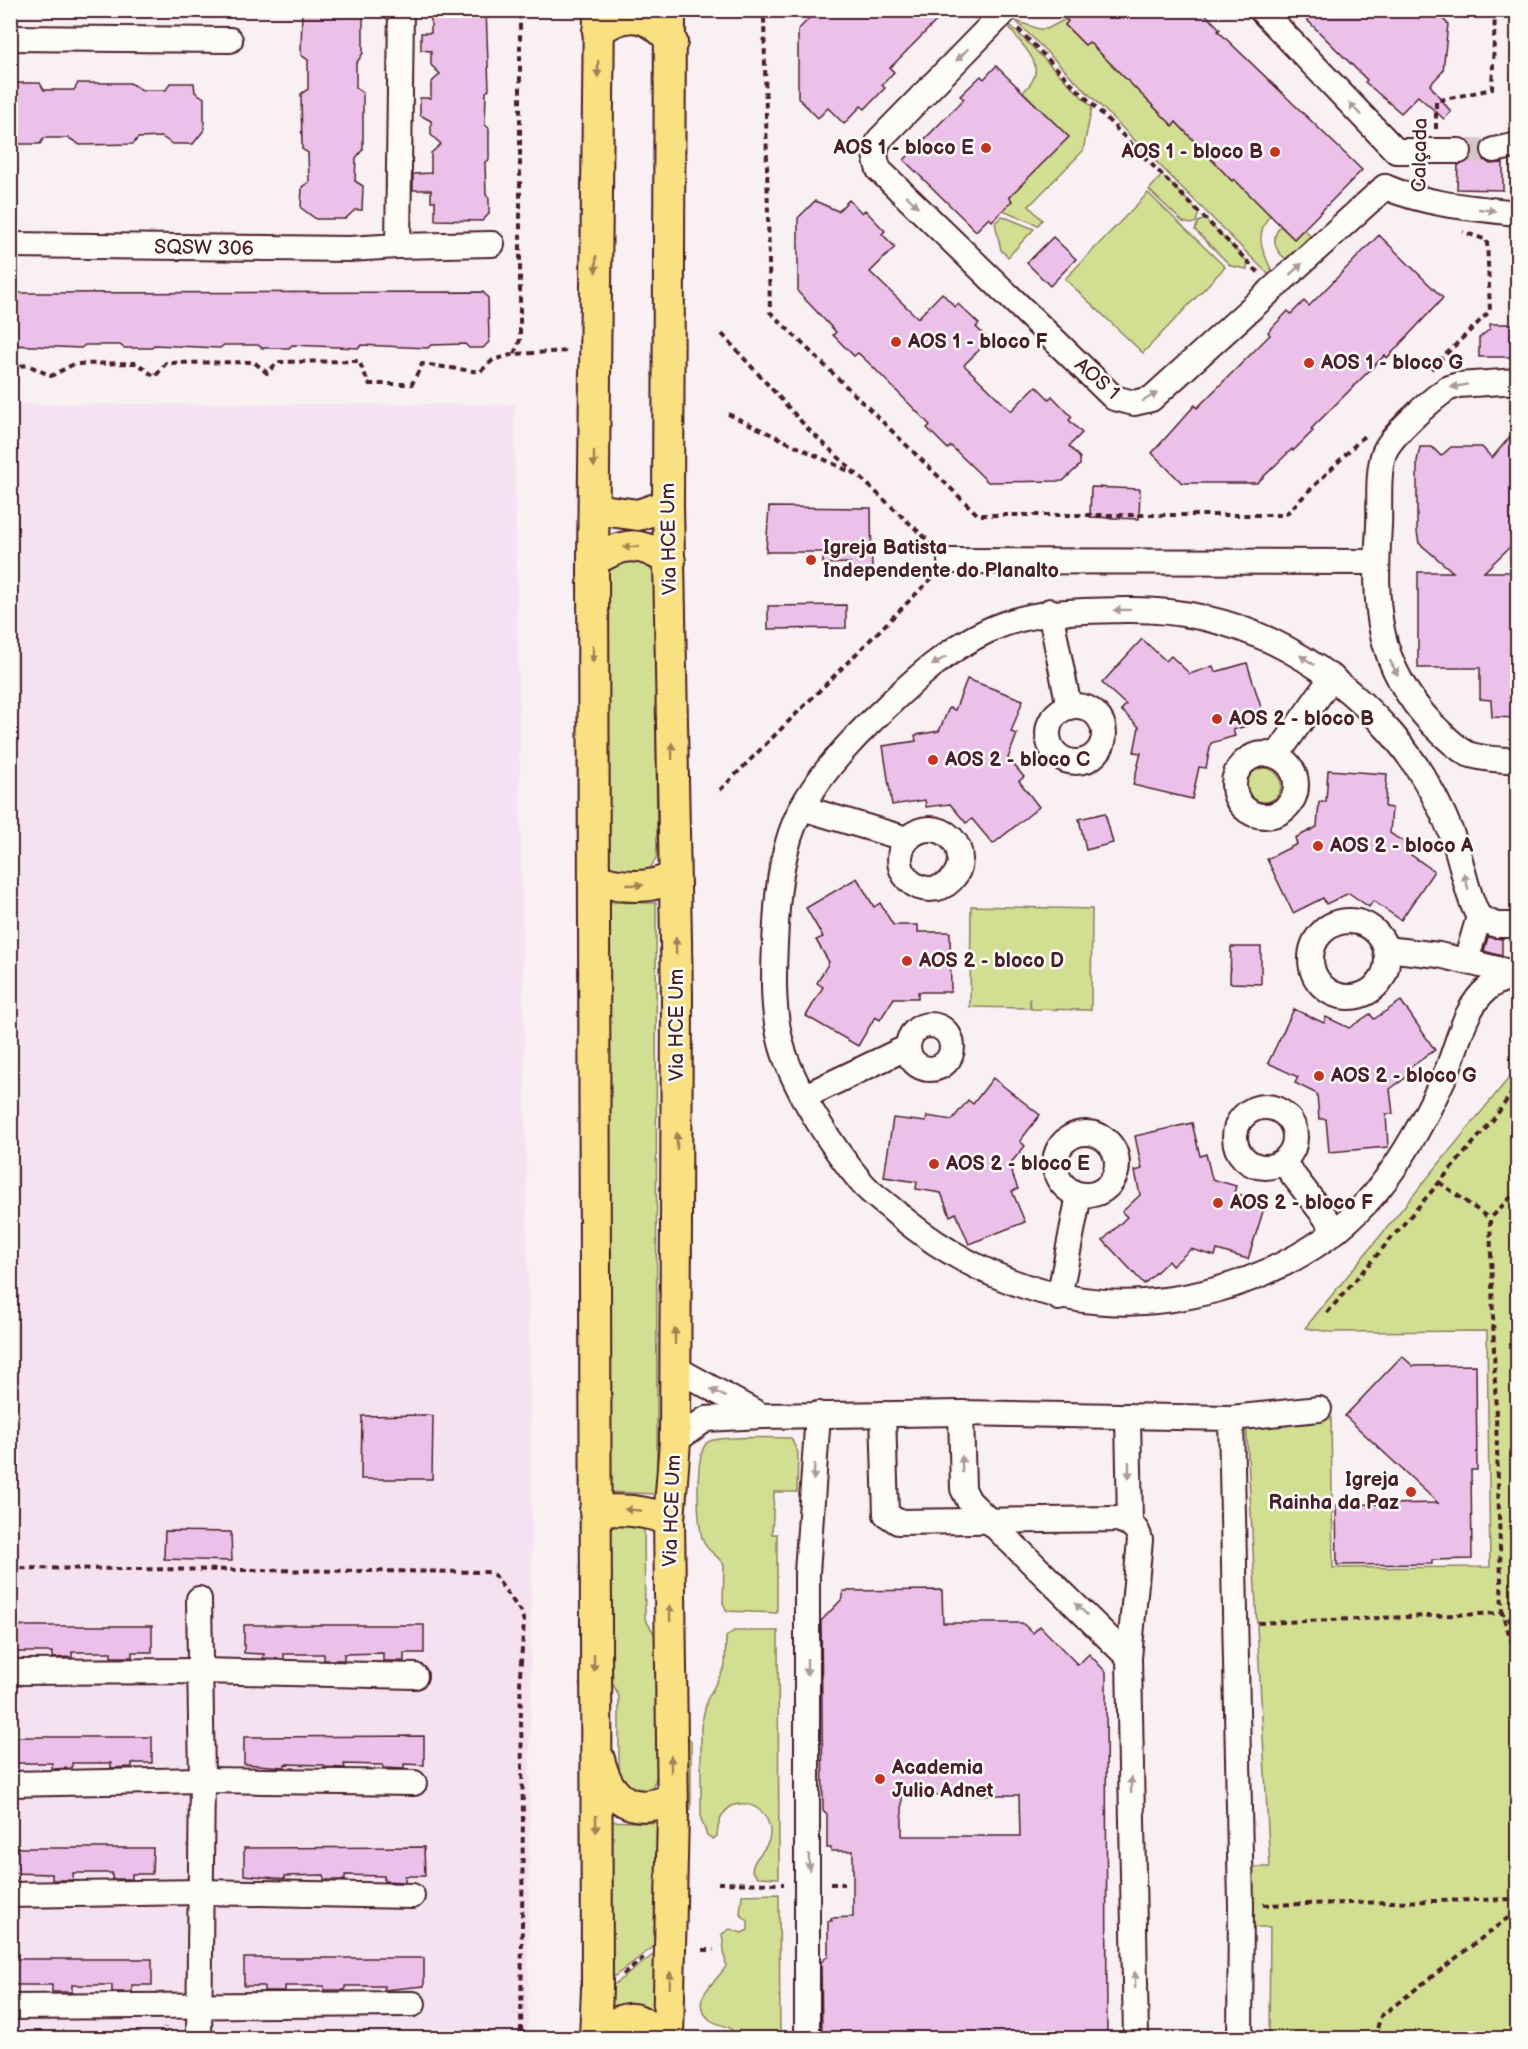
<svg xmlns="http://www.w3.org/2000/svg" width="1528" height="2049" viewBox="0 0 1528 2049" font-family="'Balsamiq Sans',sans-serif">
	<rect width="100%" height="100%" fill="#f9f0f4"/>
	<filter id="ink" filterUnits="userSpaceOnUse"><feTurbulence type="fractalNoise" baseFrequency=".0167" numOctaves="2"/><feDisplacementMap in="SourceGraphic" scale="12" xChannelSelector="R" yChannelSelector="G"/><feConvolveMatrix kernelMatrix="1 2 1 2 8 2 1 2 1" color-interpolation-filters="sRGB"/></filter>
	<g filter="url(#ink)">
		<polygon fill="#f5e2f1" points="11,404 514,404 532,1521 528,2038 11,2038"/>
		<g fill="#d2df92" stroke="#8e7f5e" stroke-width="1.5" fill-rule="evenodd">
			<path d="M1066,19L1068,21L1065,25L1085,45L1089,42L1173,125L1176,122L1232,181L1234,179L1270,215C1254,235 1262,250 1272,271L1270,276L1016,21L1039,29H1047Z"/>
			<path d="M1008,23L1092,107L1083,151L1029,206L1042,220L1038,225L1003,210L1012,201L1009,197L1068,137L1023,92C1057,62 1010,40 1008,23Z"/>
			<polygon points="1162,175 1199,212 1196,222 1191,224 1183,222 1149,190"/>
			<polygon points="1148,193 1225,267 1143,353 1065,279"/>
			<polygon points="1002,216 1034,229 1008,257 1001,250 995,223"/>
			<polygon points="1205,219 1248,262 1247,269 1231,266 1195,230 1198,222"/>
			<path d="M1280,226L1294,239L1304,229L1310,236L1286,259C1274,250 1271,238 1280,226Z"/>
			<polygon points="629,559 648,565 655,576 657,856 649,871 616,873 607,861 607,572"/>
			<circle cx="1264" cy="785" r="17"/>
			<polygon points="607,902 656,903 657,1494 606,1492"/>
			<polygon points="971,906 1092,909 1091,1010 1031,1009 1030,998 1030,1008 970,1007"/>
			<polygon points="1517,1068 1517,2038 1269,2038 1270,1927 1249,1927 1248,1867 1270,1867 1246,1420 1331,1417 1333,1568 1490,1567 1487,1331 1330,1332 1305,1328"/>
			<path d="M791,1438L798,1453L797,1492H774L772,1534H777V1613L727,1611L723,1603L724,1565C718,1555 707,1551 703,1541C697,1525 694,1451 708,1442C718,1435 776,1438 791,1438Z"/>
			<polygon points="615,1523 643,1526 644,1530 645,1619 657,1638 657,1776 652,1788 642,1797 619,1784 619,1697 607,1671 608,1533"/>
			<path d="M734,1631H778L779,1878L758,1877L752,1871C753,1855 772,1849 770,1830C767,1799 719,1789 717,1836L713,1839L707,1835L701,1819V1726L707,1700L725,1666L726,1637Z"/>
			<polygon points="686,1736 691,1741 691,1809 688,1813"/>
			<path d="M607,1821L658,1823L657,2009L607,2010ZM657,1944V1952L612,1986L611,1979Z"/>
			<path d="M779,1894L780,2038H733L731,2029C724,2024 716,2025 709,2019C687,1998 718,1982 726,1966L722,1934L730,1929L742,1933L748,1930V1921L740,1914L742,1895Z"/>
			<polygon points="11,2033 165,2036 165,2038 11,2038"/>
		</g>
		<g fill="#ebc1e9" stroke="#4a1f2b" stroke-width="1.5" fill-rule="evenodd">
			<polygon points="302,10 363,10 363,53 356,64 356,88 363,93 363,149 356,158 355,181 363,186 362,210 355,210 345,219 316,219 301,208 302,187 309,182 308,153 302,149 301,94 308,89 308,60 301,55"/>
			<polygon points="431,10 486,10 489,90 486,92 485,125 489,128 489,160 485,162 486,195 489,198 489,214 482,221 435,220 435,201 431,201 431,190 413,190 413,174 431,173 431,153 441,144 431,135 431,121 420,115 420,98 431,98 431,83 440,74 431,65 431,51 421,50 421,33 431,33"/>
			<polygon points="817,10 947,10 890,68 894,72 882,85 885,88 865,109 861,106 844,124 828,108 818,118 798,98 798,30"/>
			<polygon points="1057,10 1201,10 1220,29 1218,31 1362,170 1294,239 1234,179 1232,181 1176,122 1173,126 1089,42 1085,45 1065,25 1068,21"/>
			<polygon points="1297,10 1434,10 1448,24 1443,71 1430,85 1451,112 1444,119 1418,96 1401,113 1365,82 1367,80"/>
			<polygon points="996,66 1069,137 1009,197 1012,201 992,221 989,218 976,231 904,160 964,99 960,96 981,76 984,79"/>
			<polygon points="16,83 40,83 44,90 74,90 78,83 130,83 142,90 166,90 170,83 194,83 195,92 204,98 204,130 193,144 172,144 162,137 138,138 133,144 80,145 69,138 44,138 40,144 16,144 17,133 10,133 10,95 17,95"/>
			<polygon points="1481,145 1480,152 1484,160 1490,164 1503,163 1503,190 1457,189 1458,165 1471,159 1472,146"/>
			<polygon points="849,200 862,213 865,210 885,231 882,234 895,247 870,272 918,318 942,293 955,307 958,304 979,324 976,327 989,340 964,365 1011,411 1036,386 1049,399 1052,396 1072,417 1069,420 1082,433 1069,446 1080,458 1080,465 1063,481 988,482 951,446 948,449 927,428 930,425 871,365 858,353 854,356 833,335 836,332 798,292 798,218 815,201 838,211"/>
			<polygon points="1379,235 1443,298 1387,358 1385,355 1311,429 1313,431 1293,451 1292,449 1257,483 1182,483 1152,453 1195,405 1197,408 1270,335 1268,332 1288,311 1291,314 1304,301 1309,306"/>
			<polygon points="1053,237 1076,259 1050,286 1027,263"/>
			<polygon points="483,292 488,298 489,342 483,348 469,348 465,344 431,345 428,348 361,345 359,348 292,345 289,348 262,348 258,345 224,345 220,348 154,345 151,348 124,348 120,345 85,345 81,348 10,345 10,293"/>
			<polygon points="1490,324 1518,324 1518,357 1479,357 1479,338 1490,329"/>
			<polygon points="1513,433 1516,532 1514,534 1514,543 1484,572 1515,572 1514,692 1518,692 1518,718 1492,717 1491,700 1480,699 1480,668 1418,668 1418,572 1453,572 1419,543 1417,532 1417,461 1420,447 1432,447 1441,456 1451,447 1482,447 1492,458"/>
			<polygon points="1091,487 1140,489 1139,519 1090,517"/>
			<polygon points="769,507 871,508 872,576 850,576 850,563 823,564 823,552 766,552"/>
			<polygon points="846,605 846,628 768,629 768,606"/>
			<polygon points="1142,639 1166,661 1171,656 1190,674 1213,666 1215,672 1247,663 1265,720 1233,730 1235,736 1211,743 1206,768 1199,767 1192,799 1133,785 1141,753 1134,752 1139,727 1121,710 1126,705 1102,683"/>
			<polygon points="967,679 1023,700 1011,732 1017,734 1008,758 1024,777 1019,781 1039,807 993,844 972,819 966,823 950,804 926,807 925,800 892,805 883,746 916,741 915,735 939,731 949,708 955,710"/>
			<polygon points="1328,770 1387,774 1385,807 1392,808 1390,833 1411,847 1407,852 1434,871 1401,920 1373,901 1369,907 1349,893 1326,904 1323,898 1293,913 1267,859 1297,844 1295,838 1317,827 1319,802 1326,802"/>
			<polygon points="1105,813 1113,843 1086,850 1079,819"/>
			<polygon points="857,878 874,907 880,903 893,925 918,925 918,932 950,932 951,992 918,992 918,998 894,998 880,1020 875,1017 858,1046 806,1016 823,987 817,983 829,962 816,940 823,937 806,908"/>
			<polygon points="1488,937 1502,939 1502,956 1484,951"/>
			<polygon points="1231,947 1261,947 1261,984 1230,983"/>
			<polygon points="1401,1001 1435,1050 1408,1069 1411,1074 1390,1089 1393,1114 1386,1114 1388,1147 1329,1152 1326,1119 1319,1119 1317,1094 1295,1083 1298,1077 1268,1063 1294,1009 1324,1023 1326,1017 1349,1028 1370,1014 1374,1019"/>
			<polygon points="993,1078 1040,1115 1020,1141 1025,1146 1009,1165 1018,1189 1012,1191 1025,1222 969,1244 956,1213 950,1216 941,1193 916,1189 917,1182 884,1177 893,1118 926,1122 927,1116 952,1120 968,1100 973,1104"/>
			<polygon points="1192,1123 1200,1156 1206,1154 1212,1179 1236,1186 1234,1193 1266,1202 1248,1259 1217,1250 1215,1256 1191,1249 1172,1266 1168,1261 1144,1284 1103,1240 1127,1217 1122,1212 1140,1195 1135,1171 1142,1169 1135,1136"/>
			<polygon points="1402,1356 1413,1366 1476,1365 1477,1470 1471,1470 1472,1559 1432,1560 1432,1564 1337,1565 1336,1505 1438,1503 1345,1416"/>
			<polygon points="426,1415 433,1416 432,1479 361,1479 362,1416"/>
			<polygon points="165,1531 231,1532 232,1561 164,1559"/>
			<path d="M942,1590L943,1623H1022L1033,1633L1040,1626L1078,1665L1089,1654L1106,1672L1107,2038H822L821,1962L828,1956V1921H832L831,1918L853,1917V1851H831V1848H827V1814L823,1810L821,1621L843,1598V1591ZM902,1795H1019L1020,1836H902Z"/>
			<polygon points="244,1625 424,1625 424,1653 404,1653 404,1661 383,1661 383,1653 344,1654 344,1660 324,1660 324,1654 284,1654 284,1659 263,1658 264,1654 244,1653"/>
			<polygon points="10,1626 152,1626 152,1652 132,1652 132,1657 111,1657 111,1652 72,1652 72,1657 52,1658 52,1652 10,1652"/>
			<polygon points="424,1736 424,1765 404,1764 404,1769 383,1768 383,1765 344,1764 345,1768 324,1767 324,1765 285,1764 285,1767 244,1764 244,1737"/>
			<polygon points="10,1737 152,1737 152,1763 132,1763 132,1767 111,1768 111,1763 72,1763 72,1768 52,1769 52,1763 10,1763"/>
			<polygon points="424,1847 425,1876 405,1876 405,1882 384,1881 384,1876 345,1875 345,1880 324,1880 324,1875 285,1876 285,1879 244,1875 244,1848"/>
			<polygon points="10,1848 153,1848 152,1874 132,1874 132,1879 112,1879 112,1873 73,1873 73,1880 52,1880 52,1874 10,1873"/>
			<polygon points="244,1958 424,1958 424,1986 384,1990 384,1986 345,1986 345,1990 324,1990 324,1986 285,1986 285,1991 264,1991 264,1986 244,1986"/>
			<polygon points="10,1959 152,1959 152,1985 132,1985 132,1992 112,1992 112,1985 72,1985 72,1992 52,1992 52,1985 10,1985"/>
		</g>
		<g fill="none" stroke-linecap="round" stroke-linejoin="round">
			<polyline stroke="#d6c6cc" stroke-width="24" stroke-dasharray="24 12" stroke-linecap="butt" points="1459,151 1494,150"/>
			<defs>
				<g id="minor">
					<path d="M1006,10L880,139C873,151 875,158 879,170L1114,398L1134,403L1151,399L1385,187"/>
					<polyline points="1261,10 1396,151 1459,151"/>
					<polyline points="10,38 230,40"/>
					<polyline points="1494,150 1518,145"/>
					<path d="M1385,187C1428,205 1472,208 1518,213"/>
					<polyline points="10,245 349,249 398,246 401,10"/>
					<polyline points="398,246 492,244"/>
					<path d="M1518,381L1458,385L1447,389C1431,400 1391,435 1384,453C1377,474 1380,504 1379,526C1374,605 1375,664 1433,725C1444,735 1454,747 1468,754C1483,760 1502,759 1518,761"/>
					<polyline points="950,561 1377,562"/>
					<polyline points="1050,611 1069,707"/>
					<circle cx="1076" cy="734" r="28"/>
					<circle cx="1265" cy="785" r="31"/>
					<polyline points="1277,755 1332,677"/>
					<polyline points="802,808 907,839"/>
					<circle cx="930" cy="859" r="30"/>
					<circle cx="1349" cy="959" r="38"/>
					<path d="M1518,925H1496L1479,917C1465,892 1463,862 1452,835C1438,799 1416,762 1391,733C1321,654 1231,608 1125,610C1078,611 1031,610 987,631C948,649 915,679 884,709C854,737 821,772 801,809C783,844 778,885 776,924C774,963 771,1005 781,1043C792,1086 833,1149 862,1183C871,1194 884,1202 895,1212C963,1270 1051,1308 1143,1302C1223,1297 1310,1263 1366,1203C1399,1168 1425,1119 1445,1075C1458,1047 1463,1008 1488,988C1496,981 1507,978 1518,976"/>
					<polyline points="1386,949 1439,955 1518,974"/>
					<polyline points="1466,961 1479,917"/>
					<circle cx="930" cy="1047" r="22"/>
					<polyline points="803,1097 908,1047"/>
					<circle cx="1265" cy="1137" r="30"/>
					<circle cx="1086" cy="1164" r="31"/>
					<polyline points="1283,1162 1336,1231"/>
					<polyline points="1059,1298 1079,1195"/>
					<polyline points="675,1368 762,1416"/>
					<polyline points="961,1413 963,1489 969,1501 1129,1658 1136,2038"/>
					<path d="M883,1414L886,1514L898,1522L1117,1519C1130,1523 1137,1526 1140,1540L1129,1658"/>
					<polyline points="1128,1416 1130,1523"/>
					<polyline points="1231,1418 1319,1409"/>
					<polyline points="675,1441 706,1419 762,1416 961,1413 1231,1418 1241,1905 1240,2038"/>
					<polyline points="199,1599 202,1780 199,2038"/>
					<polyline points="10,1672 201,1671 415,1676"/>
					<polyline points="10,1784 202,1780 414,1783"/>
					<polyline points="10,1895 201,1892 412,1896"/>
					<polyline points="10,2007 413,2004"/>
					<polyline points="807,2038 807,1573 818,1414"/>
				</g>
				<g id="major">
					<path d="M598,31C628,9 650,14 672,42"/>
					<polyline points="594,509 638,515 668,505"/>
					<path d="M593,561C624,542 639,541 670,561"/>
					<path d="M594,879C617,887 654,891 674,875"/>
					<path d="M595,1511C622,1509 643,1510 669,1520"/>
					<path d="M599,1759C609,1800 632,1816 671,1799"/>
					<polyline points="595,2038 597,1988 593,561 599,10"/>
					<path d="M595,2038C622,2016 635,2009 659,2038"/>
					<polyline points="668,2038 673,1813 669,1520 675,1441 677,996 668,505 670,10"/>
				</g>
			</defs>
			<use href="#minor" stroke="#4a1f2b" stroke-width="28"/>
			<use href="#major" stroke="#4a1f2b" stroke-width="34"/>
			<g stroke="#4a1f2b" stroke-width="4" stroke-dasharray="6 4.5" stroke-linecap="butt">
				<polyline points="771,10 764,17 770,312 978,515 1285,515 1366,434"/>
				<polyline points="1018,29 1259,273"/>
				<polyline points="1436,129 1436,101 1492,89 1495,15 1490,10"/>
				<polyline points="722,334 808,429 934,546"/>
				<polyline points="514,354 520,340 520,10"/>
				<polyline points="10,367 28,365 51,376 74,364 137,363 155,377 166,363 254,362 267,373 278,362 359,361 369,384 412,384 422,364 480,372 493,360 514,354 570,351"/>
				<polyline points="1431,369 1490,311 1487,240 1463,232"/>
				<polyline points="728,414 855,474"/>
				<polyline points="720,790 934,576"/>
				<polyline points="1439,1182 1490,1219"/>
				<polyline points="1518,1189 1490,1219 1502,1613 1518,1660"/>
				<polyline points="1327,1313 1493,1120 1518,1084"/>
				<polyline points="10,1568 487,1572 494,1575 521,1612 524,1622 520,1675 523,1812 521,2038"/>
				<polyline points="1258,1623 1502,1613 1518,1628"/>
				<polyline points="718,1883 784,1884"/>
				<polyline points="830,1884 844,1884"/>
				<polyline points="1263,1905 1518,1899"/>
				<polyline points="703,1950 714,1950"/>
				<polyline points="623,1975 645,1957"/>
				<polyline points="165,2038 165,2027"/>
				<polyline points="1374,2038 1381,2016 1518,1910"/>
			</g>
			<use href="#minor" stroke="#fdfcf7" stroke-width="24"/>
			<use href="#major" stroke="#f9e181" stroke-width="30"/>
		</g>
		<defs><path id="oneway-solid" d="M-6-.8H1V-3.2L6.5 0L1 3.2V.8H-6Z" transform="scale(1.5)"/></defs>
		<g fill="#ac999b">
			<use href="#oneway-solid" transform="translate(962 55) rotate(134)"/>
			<use href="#oneway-solid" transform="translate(1355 109) rotate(-134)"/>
			<use href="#oneway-solid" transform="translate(912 201) rotate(44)"/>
			<use href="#oneway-solid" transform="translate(1487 210) rotate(6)"/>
			<use href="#oneway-solid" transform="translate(1296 269) rotate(-42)"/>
			<use href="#oneway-solid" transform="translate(1459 386) rotate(170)"/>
			<use href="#oneway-solid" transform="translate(1150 397) rotate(-30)"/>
			<use href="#oneway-solid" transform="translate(1122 610) rotate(179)"/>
			<use href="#oneway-solid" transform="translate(1307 660) rotate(-147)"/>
			<use href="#oneway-solid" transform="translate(939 661) rotate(148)"/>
			<use href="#oneway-solid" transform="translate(1394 668) rotate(61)"/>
			<use href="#oneway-solid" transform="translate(1466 881) rotate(-106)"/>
			<use href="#oneway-solid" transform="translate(718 1393) rotate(-153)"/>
			<use href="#oneway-solid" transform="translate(962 1464) rotate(-91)"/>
			<use href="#oneway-solid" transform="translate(1129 1470) rotate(89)"/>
			<use href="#oneway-solid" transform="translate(814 1472) rotate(94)"/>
			<use href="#oneway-solid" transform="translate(1081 1609) rotate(-136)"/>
			<use href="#oneway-solid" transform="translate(807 1667) rotate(90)"/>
			<use href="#oneway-solid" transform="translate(1131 1785) rotate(-91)"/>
			<use href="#oneway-solid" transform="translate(809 1862) rotate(89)"/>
			<use href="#oneway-solid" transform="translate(1135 1980) rotate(-91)"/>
		</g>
		<g fill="#a28056">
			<use href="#oneway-solid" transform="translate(598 69) rotate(91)"/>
			<use href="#oneway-solid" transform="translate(596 264) rotate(91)"/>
			<use href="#oneway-solid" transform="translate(594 459) rotate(90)"/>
			<use href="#oneway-solid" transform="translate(631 547) rotate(179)"/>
			<use href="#oneway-solid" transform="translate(593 654) rotate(90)"/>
			<use href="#oneway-solid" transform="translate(672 751) rotate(-91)"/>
			<use href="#oneway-solid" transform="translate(635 885) rotate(2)"/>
			<use href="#oneway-solid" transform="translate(676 946) rotate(-91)"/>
			<use href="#oneway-solid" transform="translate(677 1141) rotate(-90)"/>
			<use href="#oneway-solid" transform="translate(675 1336) rotate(-90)"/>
			<use href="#oneway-solid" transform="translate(633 1510) rotate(-175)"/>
			<use href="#oneway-solid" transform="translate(670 1613) rotate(-91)"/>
			<use href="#oneway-solid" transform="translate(594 1663) rotate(90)"/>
			<use href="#oneway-solid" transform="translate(671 1764) rotate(-90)"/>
			<use href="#oneway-solid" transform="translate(596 1824) rotate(90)"/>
			<use href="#oneway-solid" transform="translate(670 1980) rotate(-88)"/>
		</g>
	</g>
	<g fill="#c8321e" stroke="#fdfcf7" stroke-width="2">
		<circle cx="986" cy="148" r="6"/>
		<circle cx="1275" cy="152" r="6"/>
		<circle cx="896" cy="342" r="6"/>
		<circle cx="1309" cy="363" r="6"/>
		<circle cx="811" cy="560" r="6"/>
		<circle cx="1217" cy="719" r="6"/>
		<circle cx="933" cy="760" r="6"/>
		<circle cx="1318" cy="846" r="6"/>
		<circle cx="907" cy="961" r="6"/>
		<circle cx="1319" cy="1076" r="6"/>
		<circle cx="934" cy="1164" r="6"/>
		<circle cx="1218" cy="1203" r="6"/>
		<circle cx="1411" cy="1492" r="6"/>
		<circle cx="880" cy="1779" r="6"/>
	</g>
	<g text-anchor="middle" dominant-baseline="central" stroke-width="5" stroke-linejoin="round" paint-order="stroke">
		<g font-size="20" font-weight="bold" fill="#4a1f2b" stroke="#fdfcf7" text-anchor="start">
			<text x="974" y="148" text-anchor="end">AOS 1 - bloco E</text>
			<text x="1263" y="152" text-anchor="end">AOS 1 - bloco B</text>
			<text x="908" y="342">AOS 1 - bloco F</text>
			<text x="1321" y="363">AOS 1 - bloco G</text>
			<text x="823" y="548">Igreja Batista<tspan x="823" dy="23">Independente do Planalto</tspan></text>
			<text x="1229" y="719">AOS 2 - bloco B</text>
			<text x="945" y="760">AOS 2 - bloco C</text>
			<text x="1330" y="846">AOS 2 - bloco A</text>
			<text x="919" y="961">AOS 2 - bloco D</text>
			<text x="1331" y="1076">AOS 2 - bloco G</text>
			<text x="946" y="1164">AOS 2 - bloco E</text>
			<text x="1230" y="1203">AOS 2 - bloco F</text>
			<text x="1399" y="1480" text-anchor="end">Igreja<tspan x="1399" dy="23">Rainha da Paz</tspan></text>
			<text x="892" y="1768">Academia<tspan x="892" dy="23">Julio Adnet</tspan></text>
		</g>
		<g font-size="20" fill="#4a1f2b" stroke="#fdfcf7">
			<text transform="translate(1420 155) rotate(-89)">Calçada</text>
			<text transform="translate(204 248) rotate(1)">SQSW 306</text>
			<text transform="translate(1097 379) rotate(41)">AOS 1</text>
			<text transform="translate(669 539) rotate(-91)">Via HCE Um</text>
			<text transform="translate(677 1025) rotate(-90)">Via HCE Um</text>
			<text transform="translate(672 1511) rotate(-88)">Via HCE Um</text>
		</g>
	</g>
	<rect width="1528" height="2049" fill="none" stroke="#fdfcf7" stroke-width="36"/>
	<rect x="18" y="18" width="1492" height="2013" fill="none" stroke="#4a1f2b" stroke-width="2" filter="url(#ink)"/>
</svg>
